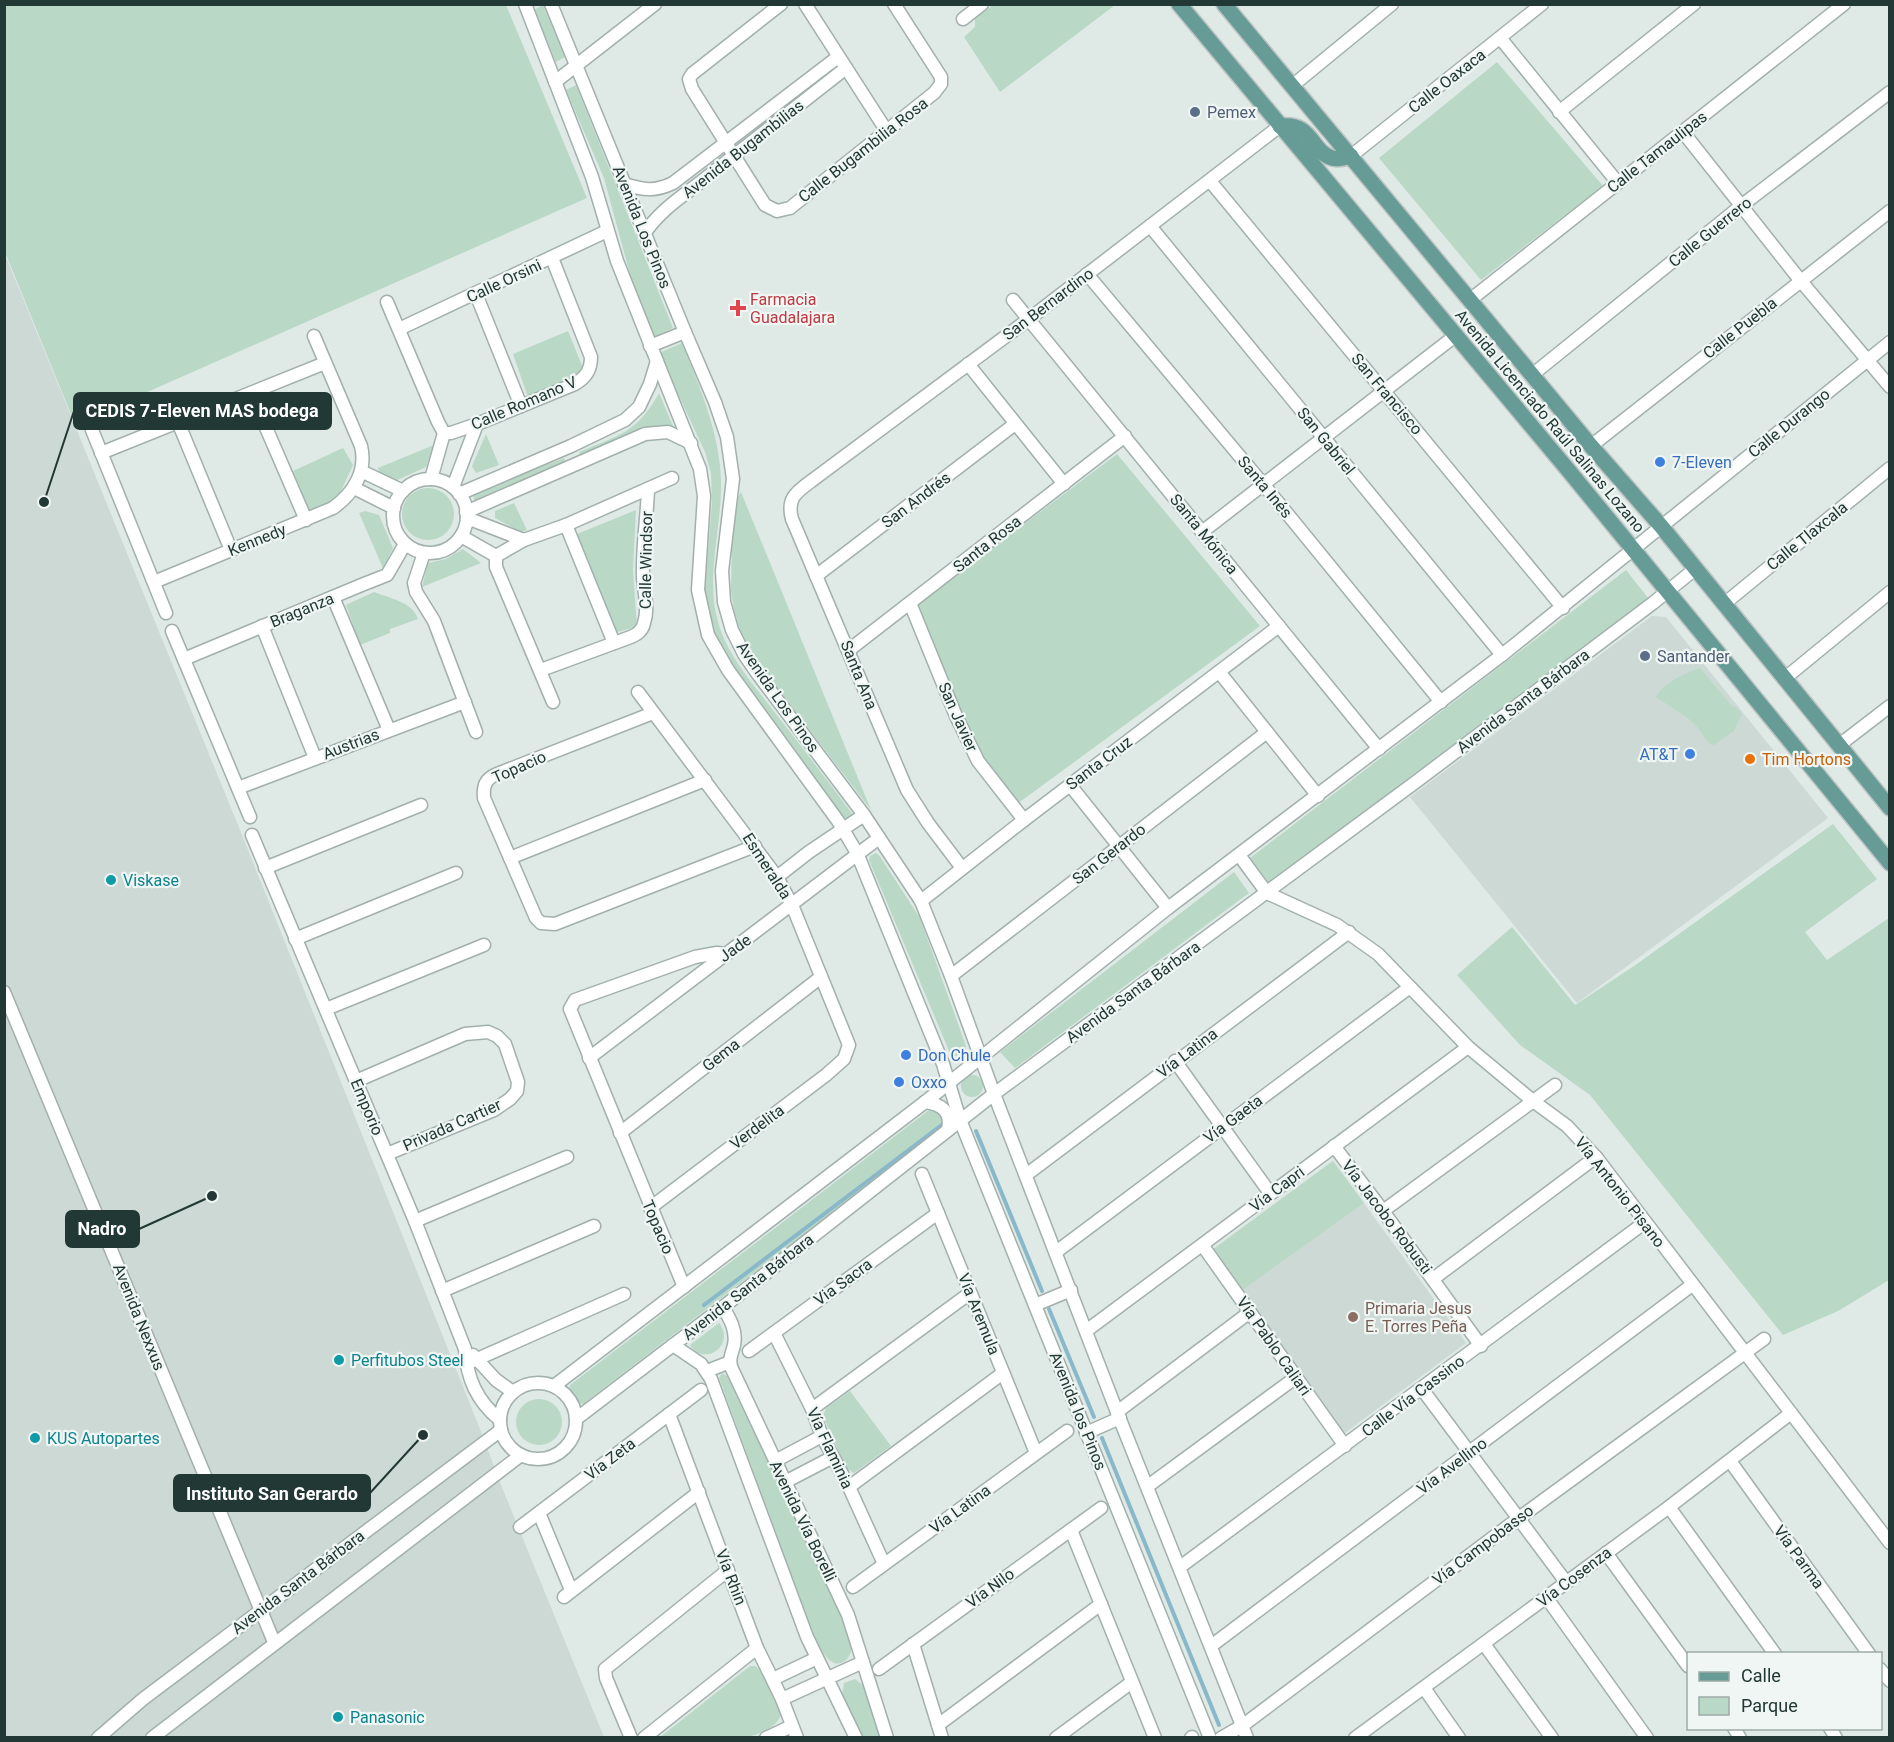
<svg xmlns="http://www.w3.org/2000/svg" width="1894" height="1742" viewBox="0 0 1894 1742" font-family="Roboto,sans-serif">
	<rect width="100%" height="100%" fill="#dfe9e6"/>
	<g fill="#cdd9d5">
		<polygon points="4,252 240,830 480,1429 503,1490 604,1737 5,1737"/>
		<polygon points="1652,616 1666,617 1828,818 1577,1003 1410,797"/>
		<polygon points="1333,1161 1466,1343 1342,1435 1212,1250"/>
	</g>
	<g fill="#b9d9c6">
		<polygon points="4,5 506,5 587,198 75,424 5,252"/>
		<polygon points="543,5 565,57 556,62 534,10"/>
		<polygon points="993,5 1115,4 1115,5 1000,92 964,37 975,27 975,19"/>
		<polygon points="1497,62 1603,186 1481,280 1379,158"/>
		<polygon points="576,85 673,328 654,337 631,278 604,178 566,90"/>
		<polygon points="568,331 585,373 528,397 513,354"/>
		<path d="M682,343C700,388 720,433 721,482C722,528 705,577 718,622C728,657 755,686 776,714C802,747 828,781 853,815L846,820L742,683L718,645L708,620L705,589L712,502L711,473L705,452L659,353Z"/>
		<path d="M659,393L676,433L662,428L582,458L579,452C619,435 637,433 659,393Z"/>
		<polygon points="486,434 499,465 476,473 472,466"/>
		<polygon points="434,445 426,467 395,481 380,475 378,468"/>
		<polygon points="343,448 353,465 336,502 310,512 293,471"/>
		<polygon points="1117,454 1260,626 1017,804 974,747 918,604"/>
		<polygon points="564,458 566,464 475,501 472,494"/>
		<circle cx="428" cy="514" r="26"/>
		<polygon points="741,492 871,810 762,668 741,634 734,610 731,591 732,543 736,500"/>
		<polygon points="514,503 527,530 521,532 495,518 495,511"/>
		<polygon points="636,510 633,570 637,627 617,632 577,534"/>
		<polygon points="365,511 379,515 393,548 383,568 359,513"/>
		<polygon points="463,549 481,563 422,587 428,563 446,559"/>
		<polygon points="1626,570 1648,598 1269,883 1250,858"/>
		<path d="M374,592C389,598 413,602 418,619L390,629V633L360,645L346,605Z"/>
		<path d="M1700,668L1732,706L1736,707L1742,714L1734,731L1714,745C1706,743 1704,735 1698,728C1687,715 1670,707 1656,697C1663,683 1685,673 1700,668Z"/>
		<polygon points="1833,824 1877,879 1805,932 1827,960 1889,918 1889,1280 1838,1311 1783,1335 1590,1095 1520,1045 1457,975 1512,927 1575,1005 1634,966"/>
		<polygon points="876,853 879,855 920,918 966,1046 965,1052 961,1056 953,1056 949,1051 869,860 870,856"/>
		<polygon points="1234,872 1249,893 1015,1068 1000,1052"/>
		<circle cx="972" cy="1086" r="11"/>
		<polygon points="935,1108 946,1121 942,1128 583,1404 578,1403 569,1390 570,1385 929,1110"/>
		<polygon points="1333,1161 1364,1203 1241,1291 1212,1250"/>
		<path d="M719,1323C736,1344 705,1368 690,1345Z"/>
		<path d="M722,1373L727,1376L839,1611C843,1620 852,1641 851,1651C850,1656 847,1660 843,1662C826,1671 815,1636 810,1625L719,1378Z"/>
		<polygon points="850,1391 891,1446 854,1473 846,1468 823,1416 826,1408"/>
		<circle cx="539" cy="1422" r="23"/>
		<path d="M750,1666H755L759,1669L781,1712C781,1726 757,1736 745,1737C717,1741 687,1737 659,1738Z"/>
		<polygon points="855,1679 864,1686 881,1737 862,1737 842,1694 844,1683"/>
	</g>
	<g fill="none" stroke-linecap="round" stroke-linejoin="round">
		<g stroke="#8ab8cb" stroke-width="4">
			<polyline points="976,1131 1042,1291"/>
			<polyline points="704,1305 943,1124"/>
			<polyline points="1049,1309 1094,1417"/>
			<polyline points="1102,1438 1219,1725"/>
		</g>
		<defs>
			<g id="minor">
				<polyline points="525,4 592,177 617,261 700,469 704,496 698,590 708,635 728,670 838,821 857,853 943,1064 960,1120 1210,1738"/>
				<polyline points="551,4 685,332 715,402 727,437 733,479 722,571 724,602 732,630 744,654 757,673 864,815 921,901 951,976 994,1094 1117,1412 1247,1738"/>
				<polyline points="781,4 692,74 689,79 692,89 765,205 777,211 790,208 934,93 941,84 941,77 894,4"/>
				<polyline points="805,4 886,130"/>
				<polyline points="963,19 982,4"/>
				<polyline points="1501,39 1618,183"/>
				<polyline points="555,82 655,4"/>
				<polyline points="1292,86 1392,4"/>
				<polyline points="1559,112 1694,4"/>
				<polyline points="1683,132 1800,280 1890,387"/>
				<polyline points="1351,156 1542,4"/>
				<polyline points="1210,181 1563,608"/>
				<path d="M624,184C643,190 655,192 673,183L838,57"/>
				<polyline points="1150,226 1502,655"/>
				<path d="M644,234C662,207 688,193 712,173C757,138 801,103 846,68"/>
				<polyline points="1087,274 1263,484 1441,702"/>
				<polyline points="476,294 521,406"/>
				<polyline points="1013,300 1379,749"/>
				<polyline points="1470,300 1844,4"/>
				<polyline points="387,302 438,422 444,433"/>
				<polyline points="399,329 607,231"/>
				<polyline points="650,346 685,332"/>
				<polyline points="968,364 1064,484"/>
				<polyline points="1532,375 1741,206 1890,92"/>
				<polyline points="251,393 306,520"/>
				<polyline points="178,422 231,550"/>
				<polyline points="92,430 166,613"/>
				<path d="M444,433H451L477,424L575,384C586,377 591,370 591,357L552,258"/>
				<polyline points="1591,446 1890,211"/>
				<polyline points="101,453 325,363"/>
				<polyline points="361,471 403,491"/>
				<polyline points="431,479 444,433"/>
				<circle cx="430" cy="516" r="37"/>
				<polyline points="453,487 477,424"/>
				<polyline points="354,488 394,508"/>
				<polyline points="459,494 571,446 625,420 639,407 650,384 657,361"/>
				<polyline points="466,512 645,434 668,432 691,443"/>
				<polyline points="467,518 524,540"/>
				<polyline points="566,525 614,643"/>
				<polyline points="1202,532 1455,336"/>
				<polyline points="461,536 496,556"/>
				<polyline points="424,553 414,583 416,592 434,621 476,732"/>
				<polyline points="496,556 524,540 566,525 672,478"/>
				<polyline points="496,556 496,567 553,702"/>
				<polyline points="816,576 1015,424"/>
				<path d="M154,582L333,508C354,493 367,471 361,446L314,336"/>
				<polyline points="333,597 389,730"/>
				<polyline points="910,603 956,716 978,761 1024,820"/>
				<polyline points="1724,604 1890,468"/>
				<polyline points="262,626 315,758"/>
				<polyline points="172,631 250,817"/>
				<polyline points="849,650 1125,436"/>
				<polyline points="184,659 364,584 387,575 405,544"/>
				<path d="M541,670L628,638C636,635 642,632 644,623C649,609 644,592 643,577C642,548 647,518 648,489"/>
				<polyline points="1220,673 1318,796"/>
				<polyline points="1784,679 1890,592"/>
				<polyline points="638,692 777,877 792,905 849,1045 844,1059 826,1075 650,1208"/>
				<path d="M653,713L497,774C485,779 483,786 484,798L536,918L541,923L555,924L755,846"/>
				<polyline points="1838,746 1890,706"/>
				<polyline points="1070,785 1168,908"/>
				<polyline points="238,788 465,702"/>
				<path d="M252,835L415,1221L465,1349C467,1379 477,1401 500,1420"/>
				<polyline points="1239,855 1267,893 1337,925 1378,954 1468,1047 1533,1101 1567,1126 1596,1157 1890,1543"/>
				<polyline points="510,858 705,780"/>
				<polyline points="265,868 421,805"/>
				<path d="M962,868L928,823L907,790L792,519C786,497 798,491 814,479L1029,319L1280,126"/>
				<polyline points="777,877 809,852 864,815"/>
				<polyline points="921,901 1024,820 1279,626"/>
				<polyline points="295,939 456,873"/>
				<polyline points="951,976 1267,732"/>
				<polyline points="4,992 274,1642"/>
				<polyline points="326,1009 484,945"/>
				<polyline points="589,1058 879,838"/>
				<polyline points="1175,1061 1270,1193"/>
				<polyline points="356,1081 465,1034 488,1032 497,1036 505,1044 518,1082 517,1091 510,1099 494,1110 387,1154"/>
				<path d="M925,1102C942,1104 952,1112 948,1130"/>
				<polyline points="620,1133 821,977"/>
				<polyline points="1334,1146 1383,1211 1481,1346"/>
				<polyline points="922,1174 1036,1453"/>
				<polyline points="1026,1175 1349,932"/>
				<polyline points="1383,1211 1555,1085"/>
				<polyline points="415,1221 567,1157"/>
				<polyline points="1203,1246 1345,1446"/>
				<polyline points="1056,1252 1410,987"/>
				<polyline points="1433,1279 1596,1157"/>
				<polyline points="684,1287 570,1009 575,1000 695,957 717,953 726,954"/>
				<polyline points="442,1291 594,1226"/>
				<polyline points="1035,1305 1071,1290"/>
				<path d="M723,1307C730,1319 737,1331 734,1345C732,1354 728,1359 732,1369L848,1615L887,1738"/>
				<polyline points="1086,1331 1468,1047"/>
				<polyline points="774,1333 812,1409 822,1436 849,1487 884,1564"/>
				<polyline points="673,1345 701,1364 711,1379 807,1637 856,1738"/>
				<polyline points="749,1351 938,1213"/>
				<polyline points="473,1355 496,1380 513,1392"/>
				<polyline points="466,1364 624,1294"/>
				<polyline points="707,1371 730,1362"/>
				<circle cx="538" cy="1421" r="38"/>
				<polyline points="554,1386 925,1102 1168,908 1502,655 1890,342"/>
				<polyline points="1422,1389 1566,1582"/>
				<polyline points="812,1409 970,1293"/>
				<polyline points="1117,1412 1250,1312"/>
				<polyline points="669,1414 757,1648 782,1699 797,1738"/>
				<polyline points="576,1419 723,1307 994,1094 1417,781 1653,603 1695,569"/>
				<polyline points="1086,1433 1120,1418"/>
				<polyline points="775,1461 822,1436"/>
				<polyline points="1730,1461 1869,1654"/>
				<polyline points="785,1482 833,1457"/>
				<polyline points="1148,1486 1295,1378"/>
				<polyline points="849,1487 1003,1373"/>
				<polyline points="1669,1507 1775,1654"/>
				<polyline points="539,1513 571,1590"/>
				<polyline points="520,1527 701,1390"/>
				<polyline points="1071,1530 1155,1738"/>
				<polyline points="1606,1553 1688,1666"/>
				<polyline points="1180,1567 1644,1223"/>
				<polyline points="853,1587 1067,1431"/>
				<polyline points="564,1597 699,1492"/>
				<polyline points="1546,1597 1647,1738"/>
				<polyline points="913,1644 942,1738"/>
				<polyline points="1484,1644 1552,1738"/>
				<polyline points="1211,1646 1692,1285"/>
				<polyline points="879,1669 1101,1508"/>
				<polyline points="1880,1669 1890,1681"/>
				<polyline points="773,1679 817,1658"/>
				<polyline points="1424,1688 1459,1738"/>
				<polyline points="782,1699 863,1662"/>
				<polyline points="938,1725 1101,1604"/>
				<polyline points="1734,1728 1740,1738"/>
				<polyline points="1830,1728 1836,1738"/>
				<polyline points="98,1738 143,1699 501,1430"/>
				<polyline points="152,1738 521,1455"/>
				<polyline points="631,1738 606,1678 605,1669 728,1570"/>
				<polyline points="644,1738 757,1648"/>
				<polyline points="766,1738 792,1726"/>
				<polyline points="1056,1738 1132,1682"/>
				<polyline points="1191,1738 1192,1737"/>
				<polyline points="1221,1738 1242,1726 1519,1518 1764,1339"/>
				<polyline points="1355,1738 1669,1507 1791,1413"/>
			</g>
			<g id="major">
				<polyline points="1179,4 1569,471 1890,863"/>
				<polyline points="1224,4 1591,446 1661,526 1890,808"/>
				<path d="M1280,126C1313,122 1310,151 1332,158C1338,160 1345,158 1351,156"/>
			</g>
		</defs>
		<use href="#minor" stroke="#a2b0ad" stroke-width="15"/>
		<use href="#major" stroke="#bcc3c2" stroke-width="18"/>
		<use href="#minor" stroke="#fff" stroke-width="12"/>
		<use href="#major" stroke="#669c95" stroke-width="15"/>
	</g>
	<g fill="#5c6f8a" stroke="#eff6f3" stroke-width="2">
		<circle cx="1195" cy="112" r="6"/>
		<circle cx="1645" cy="656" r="6"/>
	</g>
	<path fill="#e0444e" stroke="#eff6f3" stroke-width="2" d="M735 299h6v6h6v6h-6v6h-6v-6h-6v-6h6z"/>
	<g fill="#3f7fe0" stroke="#eff6f3" stroke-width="2">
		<circle cx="1660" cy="462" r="6"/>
		<circle cx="1690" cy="754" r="6"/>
		<circle cx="906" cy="1055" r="6"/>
		<circle cx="899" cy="1082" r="6"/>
	</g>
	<circle fill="#e8710a" stroke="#eff6f3" stroke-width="2" cx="1750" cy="759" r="6"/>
	<g fill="#0f9aa8" stroke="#eff6f3" stroke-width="2">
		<circle cx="111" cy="880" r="6"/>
		<circle cx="339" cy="1360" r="6"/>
		<circle cx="35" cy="1438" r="6"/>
		<circle cx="338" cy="1717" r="6"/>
	</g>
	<circle fill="#8d6e63" stroke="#eff6f3" stroke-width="2" cx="1353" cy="1317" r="6"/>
	<g text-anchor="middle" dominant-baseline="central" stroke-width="4.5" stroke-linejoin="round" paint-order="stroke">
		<g font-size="16" fill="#213835" stroke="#eff6f3">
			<text transform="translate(1447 81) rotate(-38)">Calle Oaxaca</text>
			<text transform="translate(743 149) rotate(-38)">Avenida Bugambilias</text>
			<text transform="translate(863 150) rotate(-38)">Calle Bugambilia Rosa</text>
			<text transform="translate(1657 152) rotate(-38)">Calle Tamaulipas</text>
			<text transform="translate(642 227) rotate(68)">Avenida Los Pinos</text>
			<text transform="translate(1710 232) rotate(-39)">Calle Guerrero</text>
			<text transform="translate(504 281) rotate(-25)">Calle Orsini</text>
			<text transform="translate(1048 304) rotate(-37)">San Bernardino</text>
			<text transform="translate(1740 328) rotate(-38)">Calle Puebla</text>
			<text transform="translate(1387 394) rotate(50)">San Francisco</text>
			<text transform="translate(524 403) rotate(-23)">Calle Romano V</text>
			<text transform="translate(1550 421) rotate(50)">Avenida Licenciado Raúl Salinas Lozano</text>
			<text transform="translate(1789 423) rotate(-39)">Calle Durango</text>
			<text transform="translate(1326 441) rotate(51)">San Gabriel</text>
			<text transform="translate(1265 487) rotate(50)">Santa Inés</text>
			<text transform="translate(916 500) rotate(-37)">San Andrés</text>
			<text transform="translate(1204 534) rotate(51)">Santa Mónica</text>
			<text transform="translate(1807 536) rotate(-39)">Calle Tlaxcala</text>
			<text transform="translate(257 540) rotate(-22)">Kennedy</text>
			<text transform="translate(987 544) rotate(-38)">Santa Rosa</text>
			<text transform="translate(646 560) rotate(-89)">Calle Windsor</text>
			<text transform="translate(302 610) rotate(-22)">Braganza</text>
			<text transform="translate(859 675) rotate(68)">Santa Ana</text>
			<text transform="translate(778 697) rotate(55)">Avenida Los Pinos</text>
			<text transform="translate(1523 701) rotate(-37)">Avenida Santa Bárbara</text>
			<text transform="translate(958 717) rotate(66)">San Javier</text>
			<text transform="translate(351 744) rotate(-21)">Austrias</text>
			<text transform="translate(1099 763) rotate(-37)">Santa Cruz</text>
			<text transform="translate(519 767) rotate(-24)">Topacio</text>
			<text transform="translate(1109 854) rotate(-38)">San Gerardo</text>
			<text transform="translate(767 866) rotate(57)">Esmeralda</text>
			<text transform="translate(735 948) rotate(-36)">Jade</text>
			<text transform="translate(1133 992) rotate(-36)">Avenida Santa Bárbara</text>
			<text transform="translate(1187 1053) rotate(-37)">Vía Latina</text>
			<text transform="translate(721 1055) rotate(-38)">Gema</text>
			<text transform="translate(367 1107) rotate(67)">Emporio</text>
			<text transform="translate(1233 1119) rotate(-37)">Vía Gaeta</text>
			<text transform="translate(452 1125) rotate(-24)">Privada Cartier</text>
			<text transform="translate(757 1127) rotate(-37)">Verdelita</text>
			<text transform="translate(1277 1189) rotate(-37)">Vía Capri</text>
			<text transform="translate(1620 1192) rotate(52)">Vía Antonio Pisano</text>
			<text transform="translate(1387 1217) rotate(53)">Vía Jacobo Robusti</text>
			<text transform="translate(658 1227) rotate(67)">Topacio</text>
			<text transform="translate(843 1282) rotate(-36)">Via Sacra</text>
			<text transform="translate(748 1287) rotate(-38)">Avenida Santa Bárbara</text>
			<text transform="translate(979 1314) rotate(68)">Vía Aremula</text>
			<text transform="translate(139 1317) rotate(68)">Avenida Nexxus</text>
			<text transform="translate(1274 1346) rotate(55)">Vía Pablo Caliari</text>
			<text transform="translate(1413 1396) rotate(-37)">Calle Vía Cassino</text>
			<text transform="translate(1078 1411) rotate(68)">Avenida los Pinos</text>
			<text transform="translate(830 1448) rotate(65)">Vía Flaminia</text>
			<text transform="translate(610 1459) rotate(-37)">Vía Zeta</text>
			<text transform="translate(1452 1466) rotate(-37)">Vía Avellino</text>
			<text transform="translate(960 1509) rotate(-36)">Vía Latina</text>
			<text transform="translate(803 1521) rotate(64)">Avenida Vía Borelli</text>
			<text transform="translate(1483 1545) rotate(-37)">Vía Campobasso</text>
			<text transform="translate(1799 1557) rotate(54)">Vía Parma</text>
			<text transform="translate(731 1577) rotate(69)">Vía Rhin</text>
			<text transform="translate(1574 1577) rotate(-37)">Vía Cosenza</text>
			<text transform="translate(298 1582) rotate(-37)">Avenida Santa Bárbara</text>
			<text transform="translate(990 1588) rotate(-36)">Vía Nilo</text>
		</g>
		<g font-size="16" fill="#4e5e75" stroke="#eff6f3" text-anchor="start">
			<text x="1207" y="112">Pemex</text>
			<text x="1657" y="656">Santander</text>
		</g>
		<g font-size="16" fill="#be3a42" stroke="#eff6f3" text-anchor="start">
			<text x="750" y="299">Farmacia<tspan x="750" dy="18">Guadalajara</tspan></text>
		</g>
		<g font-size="16" fill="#366cbe" stroke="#eff6f3" text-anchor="start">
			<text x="1672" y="462">7-Eleven</text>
			<text x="1678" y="754" text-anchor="end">AT&amp;T</text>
			<text x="918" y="1055">Don Chule</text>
			<text x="911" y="1082">Oxxo</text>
		</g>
		<g font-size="16" fill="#c56008" stroke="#eff6f3" text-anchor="start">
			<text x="1762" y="759">Tim Hortons</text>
		</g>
		<g font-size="16" fill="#0d838f" stroke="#eff6f3" text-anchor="start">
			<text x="123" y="880">Viskase</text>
			<text x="351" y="1360">Perfitubos Steel</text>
			<text x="47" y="1438">KUS Autopartes</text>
			<text x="350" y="1717">Panasonic</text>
		</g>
		<g font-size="16" fill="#785e54" stroke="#eff6f3" text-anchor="start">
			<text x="1365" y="1308">Primaria Jesus<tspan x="1365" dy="18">E. Torres Peña</tspan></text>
		</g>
	</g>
	<path fill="none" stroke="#213835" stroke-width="2" d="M44 502L74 411M212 1196L139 1229M423 1435L370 1493"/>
	<g fill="#213835" stroke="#eff6f3" stroke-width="2">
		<circle cx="44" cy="502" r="6"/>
		<circle cx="212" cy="1196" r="6"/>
		<circle cx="423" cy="1435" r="6"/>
	</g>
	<g fill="#213835" stroke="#213835" stroke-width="2">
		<rect x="74" y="393" width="257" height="36" rx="6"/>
		<rect x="66" y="1211" width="73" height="36" rx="6"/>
		<rect x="174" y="1475" width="196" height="36" rx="6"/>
	</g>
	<g font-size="18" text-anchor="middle" font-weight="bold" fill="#fff">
		<text x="202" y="417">CEDIS 7-Eleven MAS bodega</text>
		<text x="102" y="1235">Nadro</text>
		<text x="272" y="1500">Instituto San Gerardo</text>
	</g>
	<rect width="1894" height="1742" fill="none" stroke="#213835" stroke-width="12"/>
	<rect x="1687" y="1652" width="195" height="78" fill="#eff6f3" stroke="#9daaa7" stroke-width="1.5"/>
	<rect x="1699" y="1672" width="30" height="9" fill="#669c95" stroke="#9daaa7" stroke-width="1.5"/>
	<text x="1741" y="1682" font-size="18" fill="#213835">Calle</text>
	<rect x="1699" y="1697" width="30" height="18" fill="#b9d9c6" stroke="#9daaa7" stroke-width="1.5"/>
	<text x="1741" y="1712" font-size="18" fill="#213835">Parque</text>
</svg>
